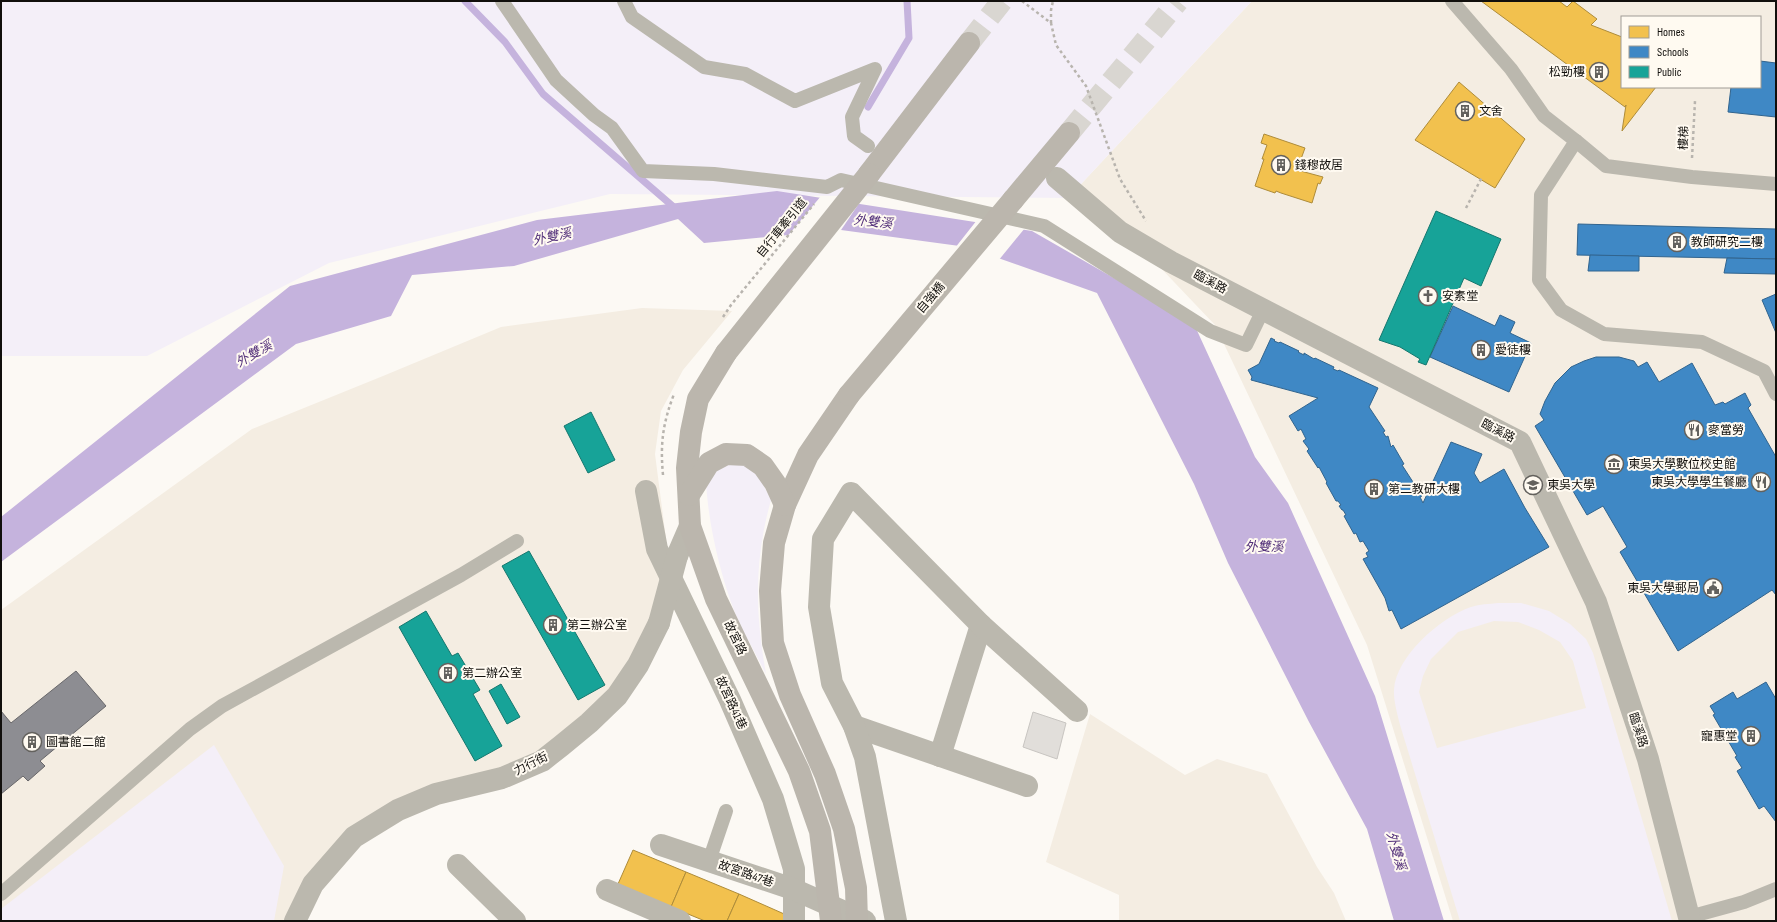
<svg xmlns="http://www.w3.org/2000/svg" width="1777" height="922" viewBox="0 0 1777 922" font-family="'Sofia Sans Condensed','Noto Sans TC',sans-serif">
	<rect width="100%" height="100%" fill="#fcf9f4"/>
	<g fill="#f4ede2" fill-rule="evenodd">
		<path d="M1252,1H1776V921H1453L1367,645L1215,325L1135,241L1068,198ZM1622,17H1760V87H1622Z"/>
		<polygon points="642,308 732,311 683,370 661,411 655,454 666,539 655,614 620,684 558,740 501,774 359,822 292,921 1,921 1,610 252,429 383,376 501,327"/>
		<polygon points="1090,714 1185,775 1217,759 1267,774 1317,867 1334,893 1346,921 1119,921 1119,895 1046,862"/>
	</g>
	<g fill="#f4eff8" fill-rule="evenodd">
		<polygon points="1,1 1252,1 1068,198 610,194 329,263 147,356 1,356"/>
		<path d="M742,461L756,470L771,500C754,561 755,611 766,674C756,654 744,634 735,613C720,574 708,523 706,481C719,467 724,463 742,461Z"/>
		<path d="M1498,603H1521L1549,611L1570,624L1586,639L1593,653L1672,921H1460C1444,869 1428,816 1412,764C1407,745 1393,709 1394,690C1396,656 1440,618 1471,607C1480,604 1489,604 1498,603ZM1494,621L1518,622L1539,630L1560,642L1573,661L1586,708L1437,748L1419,692L1423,676L1431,659L1458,632Z"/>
		<polygon points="214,745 284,866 274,921 1,921 1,909"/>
	</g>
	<polygon fill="#c5b3dd" points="777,191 1032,231 1194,324 1255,457 1288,503 1375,696 1444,921 1394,921 1367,829 1309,722 1228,563 1194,484 1097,293 967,247 841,230 704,243 678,219 514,266 412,275 391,316 296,344 1,562 1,517 290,286 537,220"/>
	<g fill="#fcf9f4">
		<polygon points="821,196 860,202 839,233 786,238"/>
		<polygon points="977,220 1025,228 998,261 966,249 955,248"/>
	</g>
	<g fill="#f2c14e" stroke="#ae8c3a">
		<polygon points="1481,1 1559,1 1567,7 1573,1 1597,19 1591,25 1622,37 1622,87 1656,87 1622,131 1626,105 1625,107"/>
		<polygon points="1459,82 1525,139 1495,188 1415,140"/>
		<polygon points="1264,134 1305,148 1297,170 1323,177 1320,184 1318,183 1312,203 1281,193 1276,191 1275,193 1255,186 1264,159 1262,159 1267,145 1261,143"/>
		<polygon points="633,850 686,872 671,907 618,884"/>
		<polygon points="686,872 739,894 727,921 705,921 671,907"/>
		<polygon points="739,894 791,917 789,921 727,921"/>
	</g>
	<g fill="#3f88c5" stroke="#31648e">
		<polygon points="1760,61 1776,63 1776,117 1728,112 1731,87 1760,87"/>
		<polygon points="1578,224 1776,229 1776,259 1577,255"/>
		<polygon points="1590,255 1639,256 1639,271 1588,271"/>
		<polygon points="1727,258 1776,259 1776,274 1724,273"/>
		<polygon points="1776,294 1776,333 1762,300"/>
		<polygon points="1453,306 1495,326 1500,315 1515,322 1510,333 1531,343 1509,392 1430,357"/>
		<polygon points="1271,338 1275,340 1274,341 1279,343 1280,342 1299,351 1298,352 1304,355 1304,353 1314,359 1315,358 1334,367 1333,369 1338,371 1339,370 1378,388 1369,407 1385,431 1383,432 1386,437 1388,436 1391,447 1393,445 1404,464 1402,465 1422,496 1420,497 1423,503 1451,442 1482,454 1474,473 1480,483 1504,469 1525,508 1549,547 1401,629 1392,610 1389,611 1385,598 1363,559 1368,557 1366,553 1369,551 1363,541 1360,542 1356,533 1354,534 1344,516 1346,515 1343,510 1342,510 1339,506 1341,505 1338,501 1336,501 1326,483 1327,482 1319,467 1318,468 1307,451 1309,449 1303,441 1306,439 1301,429 1298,431 1289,416 1318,398 1251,380 1252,377 1248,370 1259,364"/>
		<polygon points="1596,357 1619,357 1634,361 1638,367 1647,362 1659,382 1692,363 1715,405 1723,402 1725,404 1745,393 1751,405 1748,408 1776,457 1776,595 1772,590 1678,651 1620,552 1627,547 1603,506 1587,515 1535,426 1544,420 1540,414 1545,401 1555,383 1571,367 1584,361"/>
		<polygon points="1766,682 1776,699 1776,822 1764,806 1759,809 1737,771 1742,768 1735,757 1737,756 1713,715 1715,714 1710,706 1733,692 1737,699"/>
	</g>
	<g fill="#17a398" stroke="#15776e">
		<polygon points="1436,211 1501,239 1481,286 1464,278 1426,365 1418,362 1420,359 1400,347 1379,340"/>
		<polygon points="591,412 615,460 588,473 564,426"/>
		<polygon points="529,551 605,685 578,700 502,566"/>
		<polygon points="426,611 452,656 458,653 480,690 473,694 502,746 475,761 399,627"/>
		<polygon points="501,684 520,717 507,724 489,691"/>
	</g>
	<polygon fill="#8d8d92" stroke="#68676a" points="76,671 106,706 40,761 45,766 28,781 23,776 1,794 1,711 11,723"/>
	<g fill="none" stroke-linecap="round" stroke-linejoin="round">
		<g stroke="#c5b3dd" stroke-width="7">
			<polyline points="465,1 505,42 543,94 676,209"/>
			<polyline points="868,107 909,38 907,1"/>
		</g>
	</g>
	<polygon fill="#e1deda" stroke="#c8c5c1" points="1033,712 1066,723 1057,759 1023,747"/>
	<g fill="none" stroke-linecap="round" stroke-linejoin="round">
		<g stroke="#d9d6d1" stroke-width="22" stroke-dasharray="22 11" stroke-linecap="butt">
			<polyline points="969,43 1002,1"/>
			<polyline points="1069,133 1178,1"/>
		</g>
		<g stroke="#b8b4ae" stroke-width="2.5" stroke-dasharray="3 3" stroke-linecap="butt">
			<polyline points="1022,1 1051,23 1056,45 1086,86 1120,179 1146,221"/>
			<polyline points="1051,23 1051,10 1053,1"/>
			<polyline points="1692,158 1695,101"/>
			<polyline points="1466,208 1482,177"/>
			<polyline points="723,317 731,305 814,204"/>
			<path d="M663,475C660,443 663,423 674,394"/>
		</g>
		<g stroke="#bbb8ae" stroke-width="14">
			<polyline points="502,1 556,80 594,115 612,128 643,171 714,174 827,187 841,180 1044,226 1210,331 1246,345 1263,310"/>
			<polyline points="624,1 632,17 704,67 745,74 795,101 875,69 852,117 854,136 868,146"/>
			<polyline points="1452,1 1511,69 1544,116 1576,141"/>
			<polyline points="1776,184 1692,177 1606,166 1576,141 1541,195 1539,280 1561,310 1604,334 1702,342 1764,371 1776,394"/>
			<polyline points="709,861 726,811"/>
			<polyline points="1,894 190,729 222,706 461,575 517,541"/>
			<polyline points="1689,917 1744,902 1776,889"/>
		</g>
		<g stroke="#bbb8ae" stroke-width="22">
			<polyline points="1057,178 1120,232 1171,262 1520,442 1596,602 1648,759 1690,921"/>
			<polyline points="646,491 657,549 730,700 773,799 794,869 794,921"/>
			<polyline points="677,556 690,526"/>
			<polyline points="854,726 1027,786"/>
			<polyline points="940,756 981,625"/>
			<polyline points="661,845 793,889 865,921"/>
			<polyline points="458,865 515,921"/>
			<polyline points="607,890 680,921"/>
			<polyline points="295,921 313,884 354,837 398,810 436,794 502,778 542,761 561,746 589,723 617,696 638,665 659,623"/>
			<polyline points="896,921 865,757 854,726 832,683 819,607 823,539 851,493 981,625 1077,711"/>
		</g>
		<g stroke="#bbb6ad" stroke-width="22">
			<polyline points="869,174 969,43"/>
			<polyline points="1013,200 1069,133"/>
			<polyline points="726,353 698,399 691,432 687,468 690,526 716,599 799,771 820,831 831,921"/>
			<polyline points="849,395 808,455 785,505 774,543 770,591 773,643 790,695 825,774 844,829 856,888 857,921"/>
			<polyline points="689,495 709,463 726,454 747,455 763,466 775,483 785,505"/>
		</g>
		<polyline stroke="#bbb8ae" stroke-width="22" points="659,623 677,556"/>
		<g stroke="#bbb6ad" stroke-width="22">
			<polyline points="726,353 869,174"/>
			<polyline points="849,395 1013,200"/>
		</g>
	</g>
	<defs>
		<symbol id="building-ring" viewBox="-11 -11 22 22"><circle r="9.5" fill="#fffaf1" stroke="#63615d" stroke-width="1.5"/><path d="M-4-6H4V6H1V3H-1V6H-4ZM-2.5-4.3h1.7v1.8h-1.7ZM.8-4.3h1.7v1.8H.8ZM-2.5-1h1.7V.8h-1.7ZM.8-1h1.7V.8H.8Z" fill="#63615d"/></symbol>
		<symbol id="church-ring" viewBox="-11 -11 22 22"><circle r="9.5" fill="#fffaf1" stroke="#63615d" stroke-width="1.5"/><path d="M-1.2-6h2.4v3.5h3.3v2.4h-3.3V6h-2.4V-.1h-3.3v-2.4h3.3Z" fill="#63615d"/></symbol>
		<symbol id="restaurant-ring" viewBox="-11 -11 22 22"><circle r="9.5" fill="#fffaf1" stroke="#63615d" stroke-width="1.5"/><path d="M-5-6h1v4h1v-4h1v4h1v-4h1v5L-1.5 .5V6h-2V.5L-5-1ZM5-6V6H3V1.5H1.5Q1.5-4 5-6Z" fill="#63615d"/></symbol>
		<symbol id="museum-ring" viewBox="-11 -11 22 22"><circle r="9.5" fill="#fffaf1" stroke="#63615d" stroke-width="1.5"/><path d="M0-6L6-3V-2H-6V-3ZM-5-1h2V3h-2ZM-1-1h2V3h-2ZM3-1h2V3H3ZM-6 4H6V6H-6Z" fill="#63615d"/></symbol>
		<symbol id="university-ring" viewBox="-11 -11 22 22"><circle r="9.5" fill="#fffaf1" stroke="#63615d" stroke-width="1.5"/><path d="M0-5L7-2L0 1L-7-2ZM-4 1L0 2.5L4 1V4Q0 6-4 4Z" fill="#63615d"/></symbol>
		<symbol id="civic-ring" viewBox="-11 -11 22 22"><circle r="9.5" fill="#fffaf1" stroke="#63615d" stroke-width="1.5"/><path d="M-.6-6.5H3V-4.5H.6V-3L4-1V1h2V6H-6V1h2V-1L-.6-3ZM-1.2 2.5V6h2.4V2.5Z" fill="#63615d"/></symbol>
	</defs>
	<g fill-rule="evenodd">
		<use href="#building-ring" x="1588" y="61" width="22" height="22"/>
		<use href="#building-ring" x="1454" y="100" width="22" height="22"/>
		<use href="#building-ring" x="1270" y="154" width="22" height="22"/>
		<use href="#building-ring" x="1666" y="231" width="22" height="22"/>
		<use href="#church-ring" x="1417" y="285" width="22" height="22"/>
		<use href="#building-ring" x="1470" y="339" width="22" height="22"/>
		<use href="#restaurant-ring" x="1683" y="419" width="22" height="22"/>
		<use href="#museum-ring" x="1603" y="453" width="22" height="22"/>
		<use href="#restaurant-ring" x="1750" y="471" width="22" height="22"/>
		<use href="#university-ring" x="1522" y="474" width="22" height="22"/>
		<use href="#building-ring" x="1363" y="478" width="22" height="22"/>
		<use href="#civic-ring" x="1702" y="577" width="22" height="22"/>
		<use href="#building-ring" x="542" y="614" width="22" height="22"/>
		<use href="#building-ring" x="437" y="662" width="22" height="22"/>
		<use href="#building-ring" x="1740" y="725" width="22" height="22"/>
		<use href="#building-ring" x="21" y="731" width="22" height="22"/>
	</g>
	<g text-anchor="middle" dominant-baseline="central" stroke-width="4" stroke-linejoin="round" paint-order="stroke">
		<g font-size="12" fill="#110f0c" stroke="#fffaf1" text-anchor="start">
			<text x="1585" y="72" text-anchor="end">松勁樓</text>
			<text x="1479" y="111">文舍</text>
			<text x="1295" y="165">錢穆故居</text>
			<text x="1691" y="242">教師研究二樓</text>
			<text x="1442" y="296">安素堂</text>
			<text x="1495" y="350">愛徒樓</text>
			<text x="1708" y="430">麥當勞</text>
			<text x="1628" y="464">東吳大學數位校史館</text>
			<text x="1747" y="482" text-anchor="end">東吳大學學生餐廳</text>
			<text x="1547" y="485">東吳大學</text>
			<text x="1388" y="489">第二教研大樓</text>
			<text x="1699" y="588" text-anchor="end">東吳大學郵局</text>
			<text x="567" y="625">第三辦公室</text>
			<text x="462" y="673">第二辦公室</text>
			<text x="1737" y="736" text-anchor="end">寵惠堂</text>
			<text x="46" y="742">圖書館二館</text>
		</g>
		<g font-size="12" fill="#110f0c" stroke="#fffaf1">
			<text transform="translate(1684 138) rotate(-88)">樓梯</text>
			<text transform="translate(782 228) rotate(-51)">自行車牽引道</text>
			<text transform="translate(1210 282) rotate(28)">臨溪路</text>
			<text transform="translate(931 298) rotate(-50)">自強橋</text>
			<text transform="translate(1498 431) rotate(27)">臨溪路</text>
			<text transform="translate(735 638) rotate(64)">故宮路</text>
			<text transform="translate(731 703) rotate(65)">故宮路41巷</text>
			<text transform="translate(1638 730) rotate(72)">臨溪路</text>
			<text transform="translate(531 764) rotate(-27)">力行街</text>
			<text transform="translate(746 874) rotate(19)">故宮路47巷</text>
		</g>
		<g font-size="13" font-style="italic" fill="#53307a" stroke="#fffaf1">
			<text transform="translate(873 222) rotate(6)">外雙溪</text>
			<text transform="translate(552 237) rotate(-12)">外雙溪</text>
			<text transform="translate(254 354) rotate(-30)">外雙溪</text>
			<text x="1264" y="547">外雙溪</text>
			<text transform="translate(1396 851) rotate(74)">外雙溪</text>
		</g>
	</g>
	<rect width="1777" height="922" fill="none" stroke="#110f0c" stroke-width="4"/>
	<rect x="1621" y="16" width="140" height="72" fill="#fffaf1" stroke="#a09c95"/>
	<rect x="1629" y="26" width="20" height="12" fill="#f2c14e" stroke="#a09c95"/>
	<text x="1657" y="36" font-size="12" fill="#110f0c">Homes</text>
	<rect x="1629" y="46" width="20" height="12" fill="#3f88c5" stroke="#a09c95"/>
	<text x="1657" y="56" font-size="12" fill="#110f0c">Schools</text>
	<rect x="1629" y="66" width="20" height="12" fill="#17a398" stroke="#a09c95"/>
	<text x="1657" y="76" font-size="12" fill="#110f0c">Public</text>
</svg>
